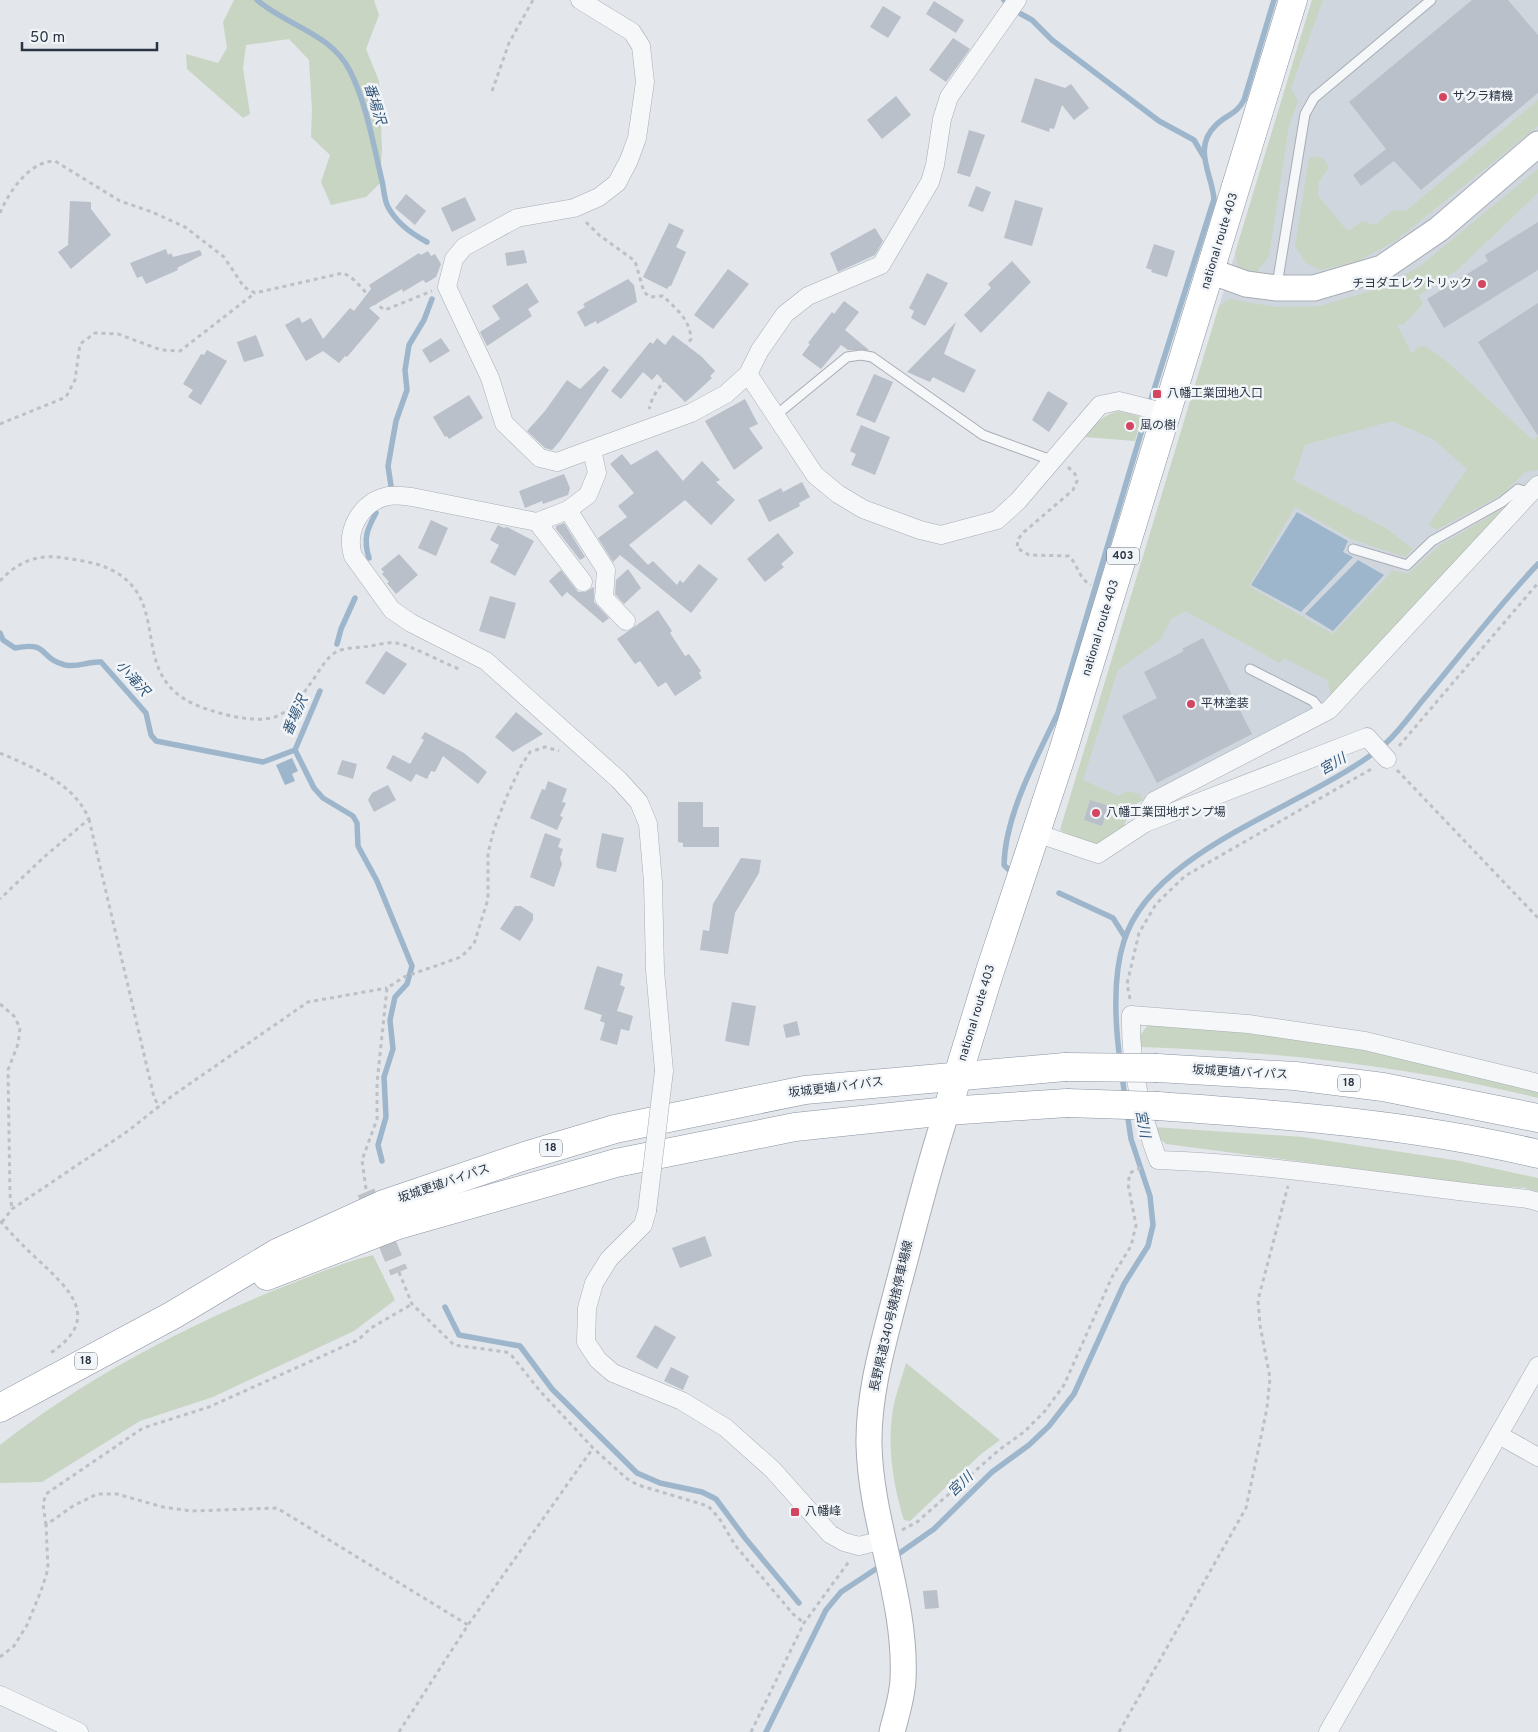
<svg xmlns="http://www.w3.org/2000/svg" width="1538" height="1732" viewBox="0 0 1538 1732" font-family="Overpass,'Noto Sans JP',sans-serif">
	<rect width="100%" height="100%" fill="#e3e6eb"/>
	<polygon fill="#d0d6dd" points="1312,0 1538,0 1538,476 1324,703 1134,805 1121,831 1060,830"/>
	<g fill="#c9d5c3">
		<polygon points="234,0 374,0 379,15 366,49 379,81 382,148 380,183 366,197 331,205 321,182 330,155 311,137 312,110 309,60 289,39 246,45 243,68 250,114 243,118 187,69 186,54 218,63 227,48 223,22"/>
		<polygon points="1312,0 1323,0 1291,88 1298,101 1289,126 1269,256 1256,273 1238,269 1235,253"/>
		<polygon points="1538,100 1538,126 1394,242 1358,261 1321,270 1306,263 1295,246 1309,158 1318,156 1325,160 1329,168 1319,181 1318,196 1345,228 1349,231 1362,221 1375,225 1393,210 1406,211"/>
		<polygon points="1538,169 1538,193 1456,271 1419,295 1423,304 1404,324 1397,325 1412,354 1417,348 1425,346 1444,359 1533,440 1538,436 1538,470 1525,472 1503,494 1436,530 1429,524 1467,469 1433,439 1392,421 1305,445 1293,480 1386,528 1413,549 1405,557 1351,539 1295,507 1249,586 1333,634 1393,570 1408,574 1439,546 1498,511 1507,509 1331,695 1327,680 1284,658 1280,663 1185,611 1171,619 1160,640 1118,670 1083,780 1119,796 1126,791 1140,794 1143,800 1134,805 1121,831 1099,844 1083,843 1060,830 1219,306 1230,299 1275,307 1320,306 1384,287 1420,266"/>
		<path d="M1119,411L1142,417L1135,441L1084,437C1094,425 1103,414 1119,411Z"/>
		<path d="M1148,1025L1247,1032L1363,1050L1538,1092V1098C1408,1066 1274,1051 1140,1047L1141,1034Z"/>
		<polygon points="1154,1127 1303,1137 1460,1161 1538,1178 1538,1192 1525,1188 1479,1185 1166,1144 1160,1139"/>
		<path d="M373,1255L395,1300L354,1331L213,1397L140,1421L42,1482L0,1483V1445C84,1379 181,1328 280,1288C311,1276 341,1263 373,1255Z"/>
		<path d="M906,1363L1000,1440L981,1454L910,1521L904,1520C893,1485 887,1446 893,1409C896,1393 902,1378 906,1363Z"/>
	</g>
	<g fill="#9db6cc">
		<polygon points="1297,512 1348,541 1343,552 1353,557 1301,612 1251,585"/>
		<polygon points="1358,560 1384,575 1333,631 1305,614"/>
		<polygon points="292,758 298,771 292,774 295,781 285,785 276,765"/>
	</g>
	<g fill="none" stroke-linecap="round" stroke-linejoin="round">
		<g stroke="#9db6cc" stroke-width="5.5">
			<path d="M257,0C287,26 331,33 350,71C366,102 374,147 382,181C384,189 384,200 388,207C397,224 412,234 427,242"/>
			<polyline points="1004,0 1005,1"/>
			<polyline points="1021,14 1032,20 1052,40 1159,121 1194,140 1204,157"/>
			<polyline points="391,486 388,466 396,421 407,390 405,370 409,345 424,320 432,299"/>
			<path d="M369,558C363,539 367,529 376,513"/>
			<path d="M0,633L3,640L15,648C50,641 38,658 65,665C78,668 88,661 101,662L146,713L151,735L156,741L263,762L295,750"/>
			<polyline points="337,644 341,629 355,598"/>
			<polyline points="295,750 314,788 323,798 353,816 357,823 358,846 377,881 412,966 407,984 395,997 390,1020 393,1049 384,1077 386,1117 378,1145 382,1161"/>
			<polyline points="295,750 320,691"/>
			<path d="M1008,869L1004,865C1005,815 1036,759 1058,713L1152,396L1214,199C1212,174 1192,148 1216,125C1227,114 1236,115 1244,100L1274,0"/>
			<polyline points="1059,893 1113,918 1125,937"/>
			<path d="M1120,1061C1115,1023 1112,978 1124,941C1153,847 1311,806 1384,745C1400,731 1414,710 1428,694C1464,651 1499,605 1538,564"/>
			<polyline points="1122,1075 1125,1098"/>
			<polyline points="445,1307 459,1335 520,1346 552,1389 637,1473 660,1483 702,1492 716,1499 745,1538 799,1603"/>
			<polyline points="894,1557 934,1529 992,1472 1029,1445 1049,1426 1074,1394 1124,1284 1148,1246 1153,1225 1150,1196 1131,1139 1127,1112"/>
			<polyline points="766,1732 826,1610 841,1592 882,1565"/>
		</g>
	</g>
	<g fill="#b9c0c9">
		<polygon points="1472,0 1508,0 1538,35 1538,93 1421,190 1394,161 1361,186 1353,175 1386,149 1349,102"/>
		<polygon points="934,1 964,20 956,33 926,14"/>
		<polygon points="883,6 901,17 888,38 870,27"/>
		<polygon points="953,38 970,49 946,82 929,70"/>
		<polygon points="1035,78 1065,88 1071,84 1089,108 1074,120 1062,105 1054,129 1050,128 1049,132 1021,122"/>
		<polygon points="896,96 911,115 882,139 867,120"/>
		<polygon points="969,130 985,135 970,177 957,173"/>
		<polygon points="976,186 991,192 983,212 968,206"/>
		<polygon points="406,194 426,211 415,225 395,208"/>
		<polygon points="465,197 476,220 452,232 441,208"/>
		<polygon points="1015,200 1043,208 1032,246 1004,238"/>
		<polygon points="70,201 91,202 91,209 111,235 71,269 58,252 68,245"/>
		<polygon points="1538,222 1538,270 1444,328 1427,299 1488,261 1485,255"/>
		<polygon points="669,223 684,230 676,247 686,252 671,286 669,286 667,289 643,277"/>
		<polygon points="875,228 883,241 875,255 838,272 830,253"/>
		<polygon points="1154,244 1175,251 1167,277 1151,272 1152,270 1146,268"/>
		<polygon points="166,249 168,255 171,253 173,257 200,250 202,255 177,268 178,270 146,284 142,276 137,278 130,263"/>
		<polygon points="524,250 527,263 507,266 505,253"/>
		<polygon points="428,251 431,256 435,254 441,264 436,277 426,283 423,280 403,292 402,289 369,308 380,318 347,357 345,356 339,363 323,351 306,361 285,325 299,317 302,323 311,318 323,339 350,308 354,311 371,289 369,285 419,253 421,255"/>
		<polygon points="1012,261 1031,282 981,333 964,315 991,288 988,284"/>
		<polygon points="728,269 749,284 713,329 694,315"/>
		<polygon points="927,273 948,283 925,326 911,318 914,311 909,308"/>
		<polygon points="628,279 634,285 637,302 597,324 596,321 585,327 577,312 585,307 583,304"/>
		<polygon points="527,283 539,302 528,309 532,316 487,346 480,332 500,319 492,306"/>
		<polygon points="844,301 859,312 845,330 869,350 848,350 841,345 821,369 802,355 810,344 808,343 832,312 834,314"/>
		<polygon points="1538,303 1538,436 1478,342"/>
		<polygon points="956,322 944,354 976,370 964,393 933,377 930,382 907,372"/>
		<polygon points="256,335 264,356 244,362 237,342"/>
		<polygon points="673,335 702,357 715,371 710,376 712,378 689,399 685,402 657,374 652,380 643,372 621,399 611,391 650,342 653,344 657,338 665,345"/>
		<polygon points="441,338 450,351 430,363 422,350"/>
		<polygon points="207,350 227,361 201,405 188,397 193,390 183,384 201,354 204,355"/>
		<polygon points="604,366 609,370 560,441 552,450 545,448 527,431 545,411 567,380 580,389"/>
		<polygon points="874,374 893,382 875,423 856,415"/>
		<polygon points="1048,391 1068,403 1049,432 1032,420"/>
		<polygon points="469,395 483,418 449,439 447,436 445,437 433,417"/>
		<polygon points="745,399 758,424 749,428 763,448 734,470 705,421"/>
		<polygon points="861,425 890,437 875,475 851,465 856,454 850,451"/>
		<polygon points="657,450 683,481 702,461 720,480 716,482 735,500 711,525 685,500 629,545 648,565 653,561 677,585 680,580 683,583 699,564 718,579 691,613 620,555 613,562 598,538 627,517 618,506 634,493 610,464 622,454 631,465"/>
		<polygon points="564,474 570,488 568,495 543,504 542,501 525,508 519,491"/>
		<polygon points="802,482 810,497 799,503 800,506 769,522 758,500 781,488 783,492"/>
		<polygon points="431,520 448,528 436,556 418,548"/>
		<polygon points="564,523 585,557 580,560 556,529 556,526"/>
		<polygon points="498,525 504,528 507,527 534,541 515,576 490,562 499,545 490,540"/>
		<polygon points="778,533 794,553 781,564 784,567 765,582 747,559"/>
		<polygon points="399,554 418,575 396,594 387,583 389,582 382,574 384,572 381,569"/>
		<polygon points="628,569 641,588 624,604 615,594 616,580"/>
		<polygon points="561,570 578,592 585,592 594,587 594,602 609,618 603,623 567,592 562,597 549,581"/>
		<polygon points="490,596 516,603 505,639 479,631"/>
		<polygon points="658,610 672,631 670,633 685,656 689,654 701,671 699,673 702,678 675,696 666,682 658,687 640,661 635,664 617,639"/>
		<polygon points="1203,638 1252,734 1157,783 1122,716 1157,698 1144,672 1184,651 1182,649"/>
		<polygon points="386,651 407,664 384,695 365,683"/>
		<polygon points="516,712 543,734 513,752 495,737"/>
		<polygon points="425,732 464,753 487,772 478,784 443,756 435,772 431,771 427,779 416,774 411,782 386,768 393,755 410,764 424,740 421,738"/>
		<polygon points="342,760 357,764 353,779 337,774"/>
		<polygon points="548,781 567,789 562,802 566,803 560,816 563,817 557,830 530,818 542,789 545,790"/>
		<polygon points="388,785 396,800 374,812 368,800 372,793"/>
		<polygon points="1090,800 1109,806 1102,826 1084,820"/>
		<polygon points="678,802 703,802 703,827 719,827 719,847 683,847 683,843 678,842"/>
		<polygon points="545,833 561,839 558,847 563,849 560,858 562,864 554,887 530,877"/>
		<polygon points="602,833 624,838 616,872 597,868 596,865"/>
		<polygon points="741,858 761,860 759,873 735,913 728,954 700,950 703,930 709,931 713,904"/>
		<polygon points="515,906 521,906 533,914 533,920 520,941 500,929"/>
		<polygon points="597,966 623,974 620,985 625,987 617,1011 633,1016 629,1031 621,1029 617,1045 600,1040 605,1023 600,1021 602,1015 584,1009"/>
		<polygon points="732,1002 756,1006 749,1046 725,1041"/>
		<polygon points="797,1021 800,1035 786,1038 783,1025"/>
		<polygon points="705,1236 712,1256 680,1268 672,1248"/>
		<polygon points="655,1325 676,1337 657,1369 636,1357"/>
		<polygon points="671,1367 689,1376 683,1390 664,1381"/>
		<polygon points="937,1590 939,1608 925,1609 923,1591"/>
	</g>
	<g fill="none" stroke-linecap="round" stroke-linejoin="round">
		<polyline stroke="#bec3ca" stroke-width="18" stroke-dasharray="18 9" stroke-linecap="butt" points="366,1192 399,1272"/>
		<defs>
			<g id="lane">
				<polyline points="1277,285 1305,114 1314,98 1431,0"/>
				<polyline points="775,416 847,357 861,355 872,357 983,435 1051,460"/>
				<polyline points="1353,549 1407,565 1432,541 1502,502 1518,489 1531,493"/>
				<polyline points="1250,669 1313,701 1323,713"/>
			</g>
			<g id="street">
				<polyline points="580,0 632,32 641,46 645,82 637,138 629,160 617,183 599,197 574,208 517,218 464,247 454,259 447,287 490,378 504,423 540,458 557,462 691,413 726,394 748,374 760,350 785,314 808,296 881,265 930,182 935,165 942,119 949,97 1017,0"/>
				<polyline points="748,374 815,475 838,494 863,509 920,530 941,535 997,520 1018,501 1100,405 1119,401 1167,413"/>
				<path d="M592,450L597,473L588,495L568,510L537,522L412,497C404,496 395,495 388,496C361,502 345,530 353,556L392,610L411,623L486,661L619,780L639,802L648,824L653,882L655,970L664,1071"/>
				<polyline points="568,510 606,570 604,598 626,621"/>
				<polyline points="537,522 583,582"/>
				<polyline points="1145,823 1367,737 1387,759"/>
				<polyline points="1036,833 1098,854 1145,823 1147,812 1154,801 1329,710 1538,485"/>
				<path d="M1538,1083L1365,1041L1248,1024L1131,1015C1130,1064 1141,1114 1158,1160C1283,1164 1405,1187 1528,1199L1538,1202"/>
				<polyline points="647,1211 643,1225 609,1259 594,1283 587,1308 586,1342 598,1360 613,1373 682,1401 726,1428 773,1470 830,1534 844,1542 859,1546 883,1540"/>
				<polyline points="1499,1435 1538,1457"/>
				<polyline points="0,1695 79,1732"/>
				<polyline points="1328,1732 1538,1366"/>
			</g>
			<g id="secondary">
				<polyline points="1210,271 1246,284 1277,288 1314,288 1382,268 1439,229 1538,144"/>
				<path d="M892,1732C896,1716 902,1698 903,1680C907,1600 871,1525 869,1445C868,1392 885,1337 898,1286C914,1227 928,1168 947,1111"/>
			</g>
			<g id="highway">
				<polyline points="1157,1068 1295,1076 1383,1087 1538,1118"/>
				<path d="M1158,1106C1286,1115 1413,1124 1538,1154"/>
				<polyline points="947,1111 989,974 1063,751 1293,0"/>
				<polyline points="267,1276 398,1225 616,1163 795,1127 947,1111 1067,1103"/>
				<polyline points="0,1408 173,1315 277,1253 384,1204 525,1156 615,1129 805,1090 1065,1067"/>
			</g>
		</defs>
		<use href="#lane" stroke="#a8adb6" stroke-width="11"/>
		<use href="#street" stroke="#a8adb6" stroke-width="19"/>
		<use href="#secondary" stroke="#a8adb6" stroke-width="27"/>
		<use href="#highway" stroke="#8994a2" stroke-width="29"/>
		<g stroke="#bdc1c6" stroke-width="3" stroke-dasharray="4 4" stroke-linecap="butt">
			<polyline points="492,91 509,43 533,0"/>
			<path d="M0,213C9,192 29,161 55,161L120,201L152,212L185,227L224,257L244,287L255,293L343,273C360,280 368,300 385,310L432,291"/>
			<path d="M586,222L599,235L635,261L644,292L650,297L663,296C676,309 690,319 691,339L653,397L649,409"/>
			<polyline points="0,424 66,397 75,380 80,344 95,333 118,334 161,350 180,351 255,293"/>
			<path d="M1068,467L1075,474L1077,481L1073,490L1024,532L1018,539L1017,548L1029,555L1069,556C1078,565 1079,579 1091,585"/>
			<path d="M0,581C17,562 39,553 64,558C84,561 108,564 124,578C167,612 132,676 194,704C214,713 254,724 275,717C291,711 301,697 310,684C318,674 325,658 336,652C345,647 360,648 370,646C377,645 388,642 396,643C411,645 443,663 459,669"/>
			<polyline points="1399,746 1538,583"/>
			<path d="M0,753C34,768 74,783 89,819L44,857L0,899"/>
			<polyline points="1397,770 1538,918"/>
			<polyline points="89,819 154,1097 159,1107"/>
			<polyline points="1130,999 1127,984 1139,933 1156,904 1185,876 1373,768"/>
			<polyline points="0,1004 14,1016 20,1028 18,1044 8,1070 10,1195 12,1209"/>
			<polyline points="366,1189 362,1160 377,1119 377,1083 387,988 404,977 461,957 474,944 488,899 488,853 494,829 506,798 521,766 530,752 545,747 559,751"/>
			<path d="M0,1221C11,1233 22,1245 35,1257C69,1289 104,1318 49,1354"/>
			<polyline points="2,1222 12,1209 128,1131 172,1096 308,1002 387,988"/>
			<polyline points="399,1272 412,1304 454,1345 506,1352 512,1356 540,1391 593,1448 626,1478 638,1485 708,1506 719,1518 735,1545 793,1614 804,1623"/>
			<polyline points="46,1525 43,1504 46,1494 143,1428 209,1407 358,1340 371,1328 412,1304"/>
			<polyline points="902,1530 917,1522 999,1450 1024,1432 1045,1411 1064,1385 1112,1277 1131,1246 1136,1225 1128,1184 1130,1173 1144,1166"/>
			<polyline points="0,1657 14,1646 27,1625 41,1591 48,1569 46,1525 73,1506 97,1494 117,1494 163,1507 191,1511 277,1508 468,1625"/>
			<polyline points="399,1732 468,1625 593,1448"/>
			<polyline points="751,1732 804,1623 850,1560"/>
			<polyline points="1119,1732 1246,1508 1267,1408 1270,1378 1260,1325 1258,1300 1288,1186"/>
		</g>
		<use href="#lane" stroke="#f6f7f9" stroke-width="9"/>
		<use href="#street" stroke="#f6f7f9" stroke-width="18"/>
		<use href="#secondary" stroke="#fff" stroke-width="25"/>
		<use href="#highway" stroke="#fff" stroke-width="28"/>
		<defs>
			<polyline id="street-bridge" points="647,1211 664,1071"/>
			<g id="highway-bridge">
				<polyline points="1065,1067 1157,1068"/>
				<polyline points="1067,1103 1158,1106"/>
			</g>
		</defs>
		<use href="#street-bridge" stroke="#a8adb6" stroke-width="19" stroke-linecap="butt"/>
		<use href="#highway-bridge" stroke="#8994a2" stroke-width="29" stroke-linecap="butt"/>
		<use href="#street-bridge" stroke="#f6f7f9" stroke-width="18"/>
		<use href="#highway-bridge" stroke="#fff" stroke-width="28"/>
	</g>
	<g fill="#d34561" stroke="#f2f5f8" stroke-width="2">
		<circle cx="1443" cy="97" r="5"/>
		<circle cx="1482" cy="284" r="5"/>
		<rect x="1152" y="389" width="10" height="10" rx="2.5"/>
		<circle cx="1130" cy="426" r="5"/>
		<circle cx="1191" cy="704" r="5"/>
		<circle cx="1096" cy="813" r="5"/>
		<rect x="790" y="1507" width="10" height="10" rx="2.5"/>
	</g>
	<g text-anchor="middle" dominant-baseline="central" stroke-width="5" stroke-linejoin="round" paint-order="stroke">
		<g fill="#f2f5f8" stroke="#666f7a" stroke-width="1">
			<rect x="1107" y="547.5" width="32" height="17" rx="4"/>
			<rect x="1338" y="1074.5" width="22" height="17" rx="4"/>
			<rect x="540" y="1139.5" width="22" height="17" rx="4"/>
			<rect x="75" y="1352.5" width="22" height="17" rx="4"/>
		</g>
		<g font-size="11" font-weight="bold" fill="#2a3544">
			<text x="1123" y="556">403</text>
			<text x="1349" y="1083">18</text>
			<text x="551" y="1148">18</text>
			<text x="86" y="1361">18</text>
		</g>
		<g font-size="12" fill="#2a3544" stroke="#f2f5f8" text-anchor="start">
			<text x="1453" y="97">サクラ精機</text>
			<text x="1472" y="284" text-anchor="end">チヨダエレクトリック</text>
			<text x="1167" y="394">八幡工業団地入口</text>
			<text x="1140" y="426">風の樹</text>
			<text x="1201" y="704">平林塗装</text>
			<text x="1106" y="813">八幡工業団地ポンプ場</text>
			<text x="805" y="1512">八幡峰</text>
		</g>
		<g font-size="12" fill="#2a3544" stroke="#f2f5f8">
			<text transform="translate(1220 241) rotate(-73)">national route 403</text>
			<text transform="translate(1101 628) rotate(-73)">national route 403</text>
			<text transform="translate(977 1013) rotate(-73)">national route 403</text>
			<text transform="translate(1240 1073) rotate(3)">坂城更埴バイパス</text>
			<text transform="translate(836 1088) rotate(-7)">坂城更埴バイパス</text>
			<text transform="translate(444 1184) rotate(-19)">坂城更埴バイパス</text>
			<text transform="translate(892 1316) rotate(-77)">長野県道340号姨捨停車場線</text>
		</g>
		<g font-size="14" font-style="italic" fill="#32567a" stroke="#f2f5f8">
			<text transform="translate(374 104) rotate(73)">番場沢</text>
			<text transform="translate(132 679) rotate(48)">小滝沢</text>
			<text transform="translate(296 716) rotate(-66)">番場沢</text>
			<text transform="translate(1333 765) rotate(-30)">宮川</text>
			<text transform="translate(1142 1124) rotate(80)">宮川</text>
			<text transform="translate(961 1485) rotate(-44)">宮川</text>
		</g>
	</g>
	<path d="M22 42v8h135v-8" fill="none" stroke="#2a3544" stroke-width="2.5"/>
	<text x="30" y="42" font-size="15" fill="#2a3544" stroke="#f2f5f8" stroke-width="4" paint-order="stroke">50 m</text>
</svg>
